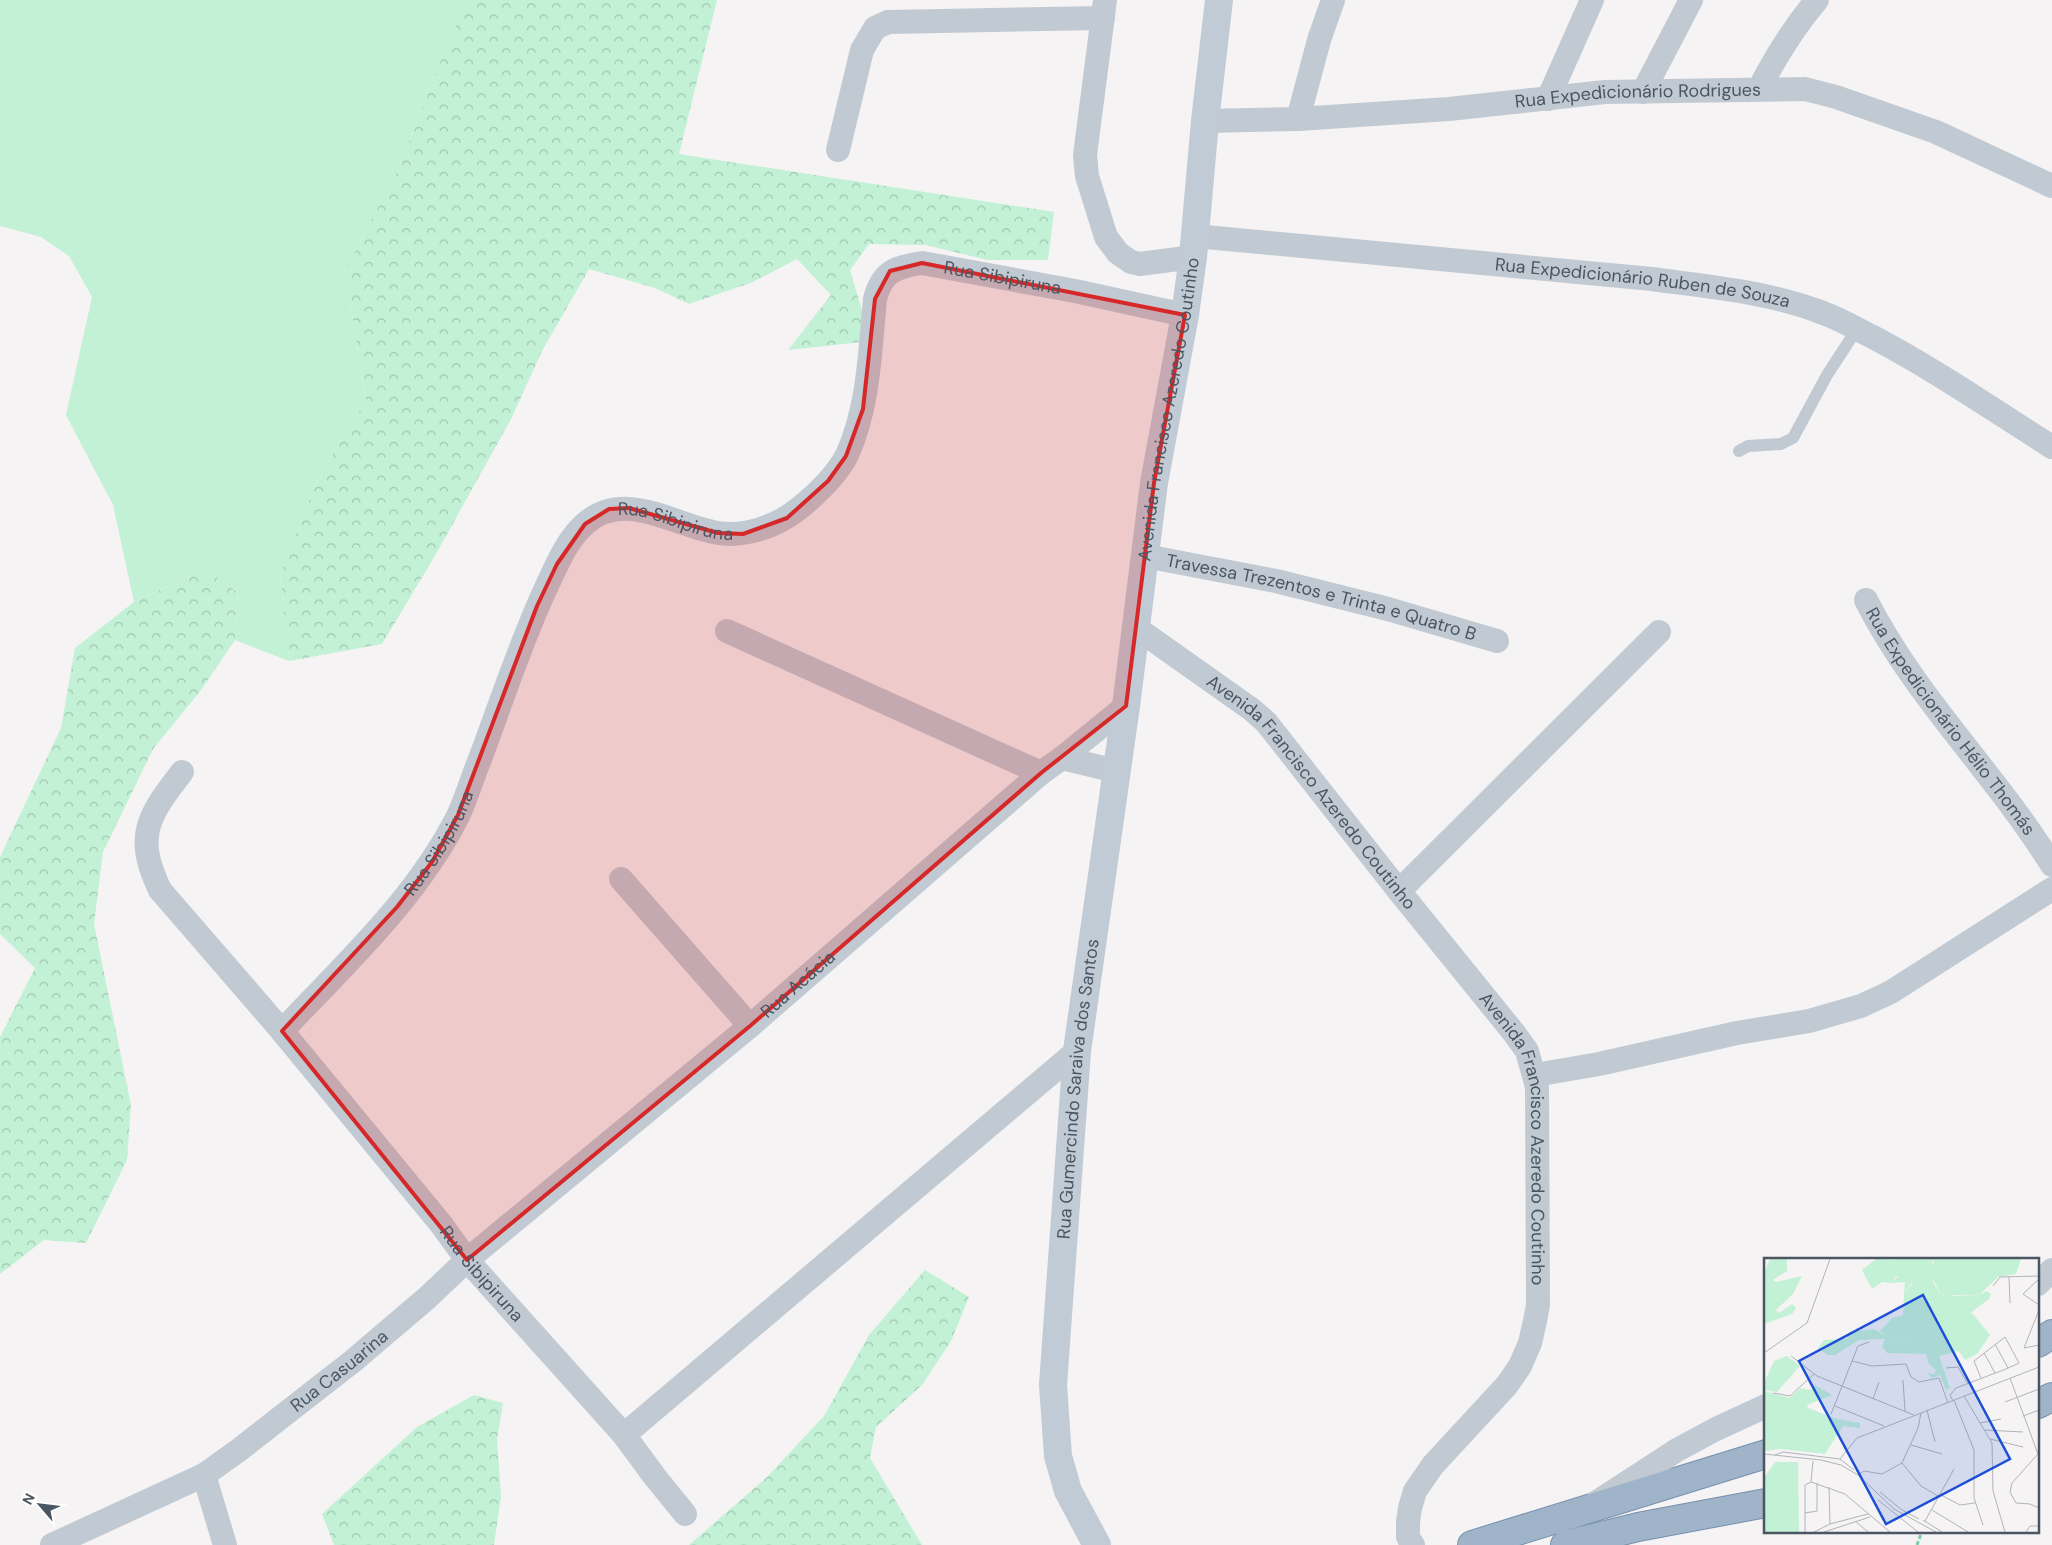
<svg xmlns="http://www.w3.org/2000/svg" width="2052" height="1545" viewBox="0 0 2052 1545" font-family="'DM Sans',sans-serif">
	<defs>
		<pattern id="forest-crowns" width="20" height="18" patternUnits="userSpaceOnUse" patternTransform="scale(1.25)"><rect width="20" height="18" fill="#c3f1d5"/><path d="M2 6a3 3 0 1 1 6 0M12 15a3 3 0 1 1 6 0" fill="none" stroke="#a0c6b0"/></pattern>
	</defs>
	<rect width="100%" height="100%" fill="#f5f3f3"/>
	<polygon fill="#c3f1d5" points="0,0 467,0 436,71 401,164 345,270 366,400 316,483 280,575 289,661 235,640 238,593 205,569 134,602 113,505 66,415 92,297 69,256 41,237 0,226"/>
	<g fill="url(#forest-crowns)">
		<polygon points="467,0 717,0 679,154 1054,212 1048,260 987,260 926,245 869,244 850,270 865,320 861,342 788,350 831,295 797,259 753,282 689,304 655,288 589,269 542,351 511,419 436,554 382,644 289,661 280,575 316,483 366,400 345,270 401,164 436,71"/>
		<polygon points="205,569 238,593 235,640 201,690 153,749 103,852 94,924 131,1105 127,1160 86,1243 44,1240 0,1274 0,1037 35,968 0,934 0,857 61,728 75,648 134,602"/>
		<polygon points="925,1270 969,1297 951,1341 922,1385 876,1427 870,1458 922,1545 689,1545 766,1478 824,1416 869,1335"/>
		<polygon points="474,1395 503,1403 497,1439 501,1497 494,1545 334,1545 322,1514 417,1427"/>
	</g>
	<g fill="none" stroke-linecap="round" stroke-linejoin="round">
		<defs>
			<g id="trunk">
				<polyline points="2038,1343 2052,1334"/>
				<polyline points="2038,1404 2052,1397"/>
				<polyline points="1472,1545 1766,1454"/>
				<polyline points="1565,1545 1638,1527 1766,1503"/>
			</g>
		</defs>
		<use href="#trunk" stroke="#7690ad" stroke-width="30"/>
		<polyline stroke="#7ad0a6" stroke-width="3" stroke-dasharray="4 2.5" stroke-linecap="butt" points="1917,1545 1922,1531"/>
		<polyline stroke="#c1cad2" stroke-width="12" points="1739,451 1748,446 1781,444 1793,438 1827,375 1857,329"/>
		<g stroke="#c1cad2" stroke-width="24">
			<polyline points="1105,0 1085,155 1087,176 1106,237 1118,253 1131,262 1140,264 1193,257"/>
			<path d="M1759,89C1776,56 1793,28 1817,0"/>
			<polyline points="1643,92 1691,0"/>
			<polyline points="1548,99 1592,0"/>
			<polyline points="1298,119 1319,40 1333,0"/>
			<path id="s1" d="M1205,121L1298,119L1449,109L1605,92L1805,89L1836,97L1936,132L2052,186"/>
			<polyline points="838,150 862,50 875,28 888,22 1103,18"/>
			<path id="s2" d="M1195,236L1652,279C1709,287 1770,292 1823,313C1840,319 1855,328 1871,336C1934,369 1992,409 2052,447"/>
			<path id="s3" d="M1145,556L1276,581L1388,609L1497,641"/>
			<path id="s4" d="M1866,600C1915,697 1995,773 2052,865"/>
			<path id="s5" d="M1135,627L1251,709L1266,722L1399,891L1514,1033L1527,1051L1537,1087L1538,1305L1535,1321L1530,1343L1520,1366L1507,1385L1433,1465L1415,1491L1410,1508L1408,1522V1537L1413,1545"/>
			<polyline points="727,631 1041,773"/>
			<polyline points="1062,758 1116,771"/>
			<path id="s6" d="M182,772C148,816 134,836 160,890L282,1031L441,1224L467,1260L624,1435L655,1477L685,1514"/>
			<polyline points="621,879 750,1026"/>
			<polyline points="1399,891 1659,632"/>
			<path id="s7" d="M282,1031C344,965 415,900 457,818C466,800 472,778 480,759C501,703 520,644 545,590C556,567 566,540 586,523C626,489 675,526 718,533C745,537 775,527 797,510C816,495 836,476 847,455C869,407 870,350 875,299C882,271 896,267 922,263L1075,291L1185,315"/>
			<polyline points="1535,1075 1599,1064 1737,1033 1809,1021 1861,1006 1891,992 2052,889"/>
			<polyline points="2038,1284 2052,1270"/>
			<polyline points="624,1435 1077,1051"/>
			<polyline points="204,1475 225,1545"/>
			<polyline points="1597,1502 1677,1450 1716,1429 1766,1406"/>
			<path id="s8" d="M52,1545L204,1475L239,1450L353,1361L427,1298L467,1260L750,1026L1041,773L1062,758L1126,706"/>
		</g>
		<path stroke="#c1cbd6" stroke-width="28" id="s9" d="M1097,1545L1068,1491L1058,1456L1053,1385L1077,1051L1126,706L1154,483L1185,315L1193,257L1205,121L1219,0"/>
		<use href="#trunk" stroke="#9fb4c9" stroke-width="28"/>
	</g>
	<path fill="#d62828" fill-opacity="0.2" stroke="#d62828" stroke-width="4" stroke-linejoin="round" d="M922,263L1185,315L1154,483L1126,706L1041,773L750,1026L467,1260L282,1031L397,907L432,862L458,815L537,606L557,564L585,524L609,509L629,508L718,533L743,534L787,518L828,481L846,456L863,409L875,299L890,271Z"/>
	<g text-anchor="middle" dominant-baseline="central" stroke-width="5" stroke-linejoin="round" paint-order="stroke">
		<g font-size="18" fill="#4a5661" stroke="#fff">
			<text stroke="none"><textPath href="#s1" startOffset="434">Rua Expedicionário Rodrigues</textPath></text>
			<text stroke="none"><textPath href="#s7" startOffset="1204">Rua Sibipiruna</textPath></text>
			<text stroke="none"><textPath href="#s2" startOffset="450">Rua Expedicionário Ruben de Souza</textPath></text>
			<text stroke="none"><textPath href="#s9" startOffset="1152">Avenida Francisco Azeredo Coutinho</textPath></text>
			<text stroke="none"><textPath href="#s7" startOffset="695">Rua Sibipiruna</textPath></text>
			<text stroke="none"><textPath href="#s3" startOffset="181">Travessa Trezentos e Trinta e Quatro B</textPath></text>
			<text stroke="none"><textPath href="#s4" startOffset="148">Rua Expedicionário Hélio Thomás</textPath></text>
			<text stroke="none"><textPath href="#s5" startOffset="244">Avenida Francisco Azeredo Coutinho</textPath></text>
			<text stroke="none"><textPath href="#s7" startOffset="246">Rua Sibipiruna</textPath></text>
			<text stroke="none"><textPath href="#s8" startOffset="938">Rua Acácia</textPath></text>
			<text stroke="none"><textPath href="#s9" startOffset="466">Rua Gumercindo Saraiva dos Santos</textPath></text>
			<text stroke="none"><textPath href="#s5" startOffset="664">Avenida Francisco Azeredo Coutinho</textPath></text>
			<text stroke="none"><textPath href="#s6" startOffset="631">Rua Sibipiruna</textPath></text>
			<text stroke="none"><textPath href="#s8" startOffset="338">Rua Casuarina</textPath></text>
		</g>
	</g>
	<g transform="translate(1764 1258)">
		<rect width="275" height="275" fill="#f5f3f3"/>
		<path d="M131,1H168V5L199,25L246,6L252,16L234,19L215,37H177L168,19L175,48L208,55L226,77L213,96L201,102L195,93L191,94L194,87L162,76H152L142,83L125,84L118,88L122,78L116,73L128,60L139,57L140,36L149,25L132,18L128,25L118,24V18L127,12L125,8ZM23,98L36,108L13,134L0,132V125L10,103Z" fill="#c3f1d5"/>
		<path d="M6,1H23V13L9,22L12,24L38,18L29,36L12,52L15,55L28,46L32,50L28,56L0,66V15ZM112,1L132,2L125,8L127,12L118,18V24L108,31L98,12ZM168,1H257L252,16L246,6L199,25L189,26L173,14ZM149,10L152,19L140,36L141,24L128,25L140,12ZM164,16L177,37L180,38L182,32L189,38L215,37L223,33L227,36L225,41L205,56L175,48L158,23L159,17ZM110,71L122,78L121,81L95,82L71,97H63L54,90L60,82L83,81L85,74ZM185,74L191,78L194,87L191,94L175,98L186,130L182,132L176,117L168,120L164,115L170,116L172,112L164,105L162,96L123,95L118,88L125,84L142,83L152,76ZM51,127L68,137L43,147L44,150L73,161L96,165V170L79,168L61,196L17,191L0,193V133L25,140L37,130L47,132Z" fill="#c3f1d5"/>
		<path d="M11,204H34L35,274H0V220Z" fill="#c3f1d5"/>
		<path fill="none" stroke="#b1b4b9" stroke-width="1" d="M245,19L246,45M275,21L259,36L275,47M229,28L236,19L275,18M275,52L260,90L275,87M231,86L244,110M0,95L43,65L66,1M220,95L231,115M27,98L53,118L150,157M88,103L108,108L142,106L147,119L155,124L175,120L184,145M182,110L194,109L204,126M246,120L274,196L248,225L246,234L252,245L266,246L275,250M139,122L141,153M9,135L26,138L50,116M200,138L228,185L229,233L241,274M109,141L115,124M190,142L210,192V240L219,267M189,143L186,137L192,130L242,111L255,105L241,79L210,103L217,120M241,144L275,131M71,148L120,168M163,152L171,184M67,156L94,88L105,84M259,158L275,152M216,165L237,161M221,172L259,174M226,181L259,189M147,187L178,196M0,196L57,202L77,207L94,217L130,251L172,274M11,197L19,194L76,201L90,212M76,201L93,180L275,109M138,205L157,228L176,239M94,217L100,213L118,216L138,205L154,170L157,155M47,224L81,236L126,274M47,224L49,203M65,229L66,266M116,234L138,252L155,261M177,237L196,247L211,245M114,242L154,274M168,252L204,274M41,255L53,253V225M159,262L178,274M91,263L104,274M161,263L190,211M41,274V227L47,224M50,274L66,266L104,256M60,274L106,259M262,274L266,268H275"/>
		<path fill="#1d4ed8" fill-opacity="0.15" stroke="#1d4ed8" stroke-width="2.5" d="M159,37L246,201L122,266L35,103Z"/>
		<rect width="275" height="275" fill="none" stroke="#4a5661" stroke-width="2.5"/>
	</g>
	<g transform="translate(40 1505) rotate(298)" stroke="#ffffff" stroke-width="4" paint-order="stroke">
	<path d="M0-4L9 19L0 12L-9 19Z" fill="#4a5661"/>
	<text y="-8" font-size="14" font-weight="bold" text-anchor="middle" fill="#4a5661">N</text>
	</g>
</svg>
